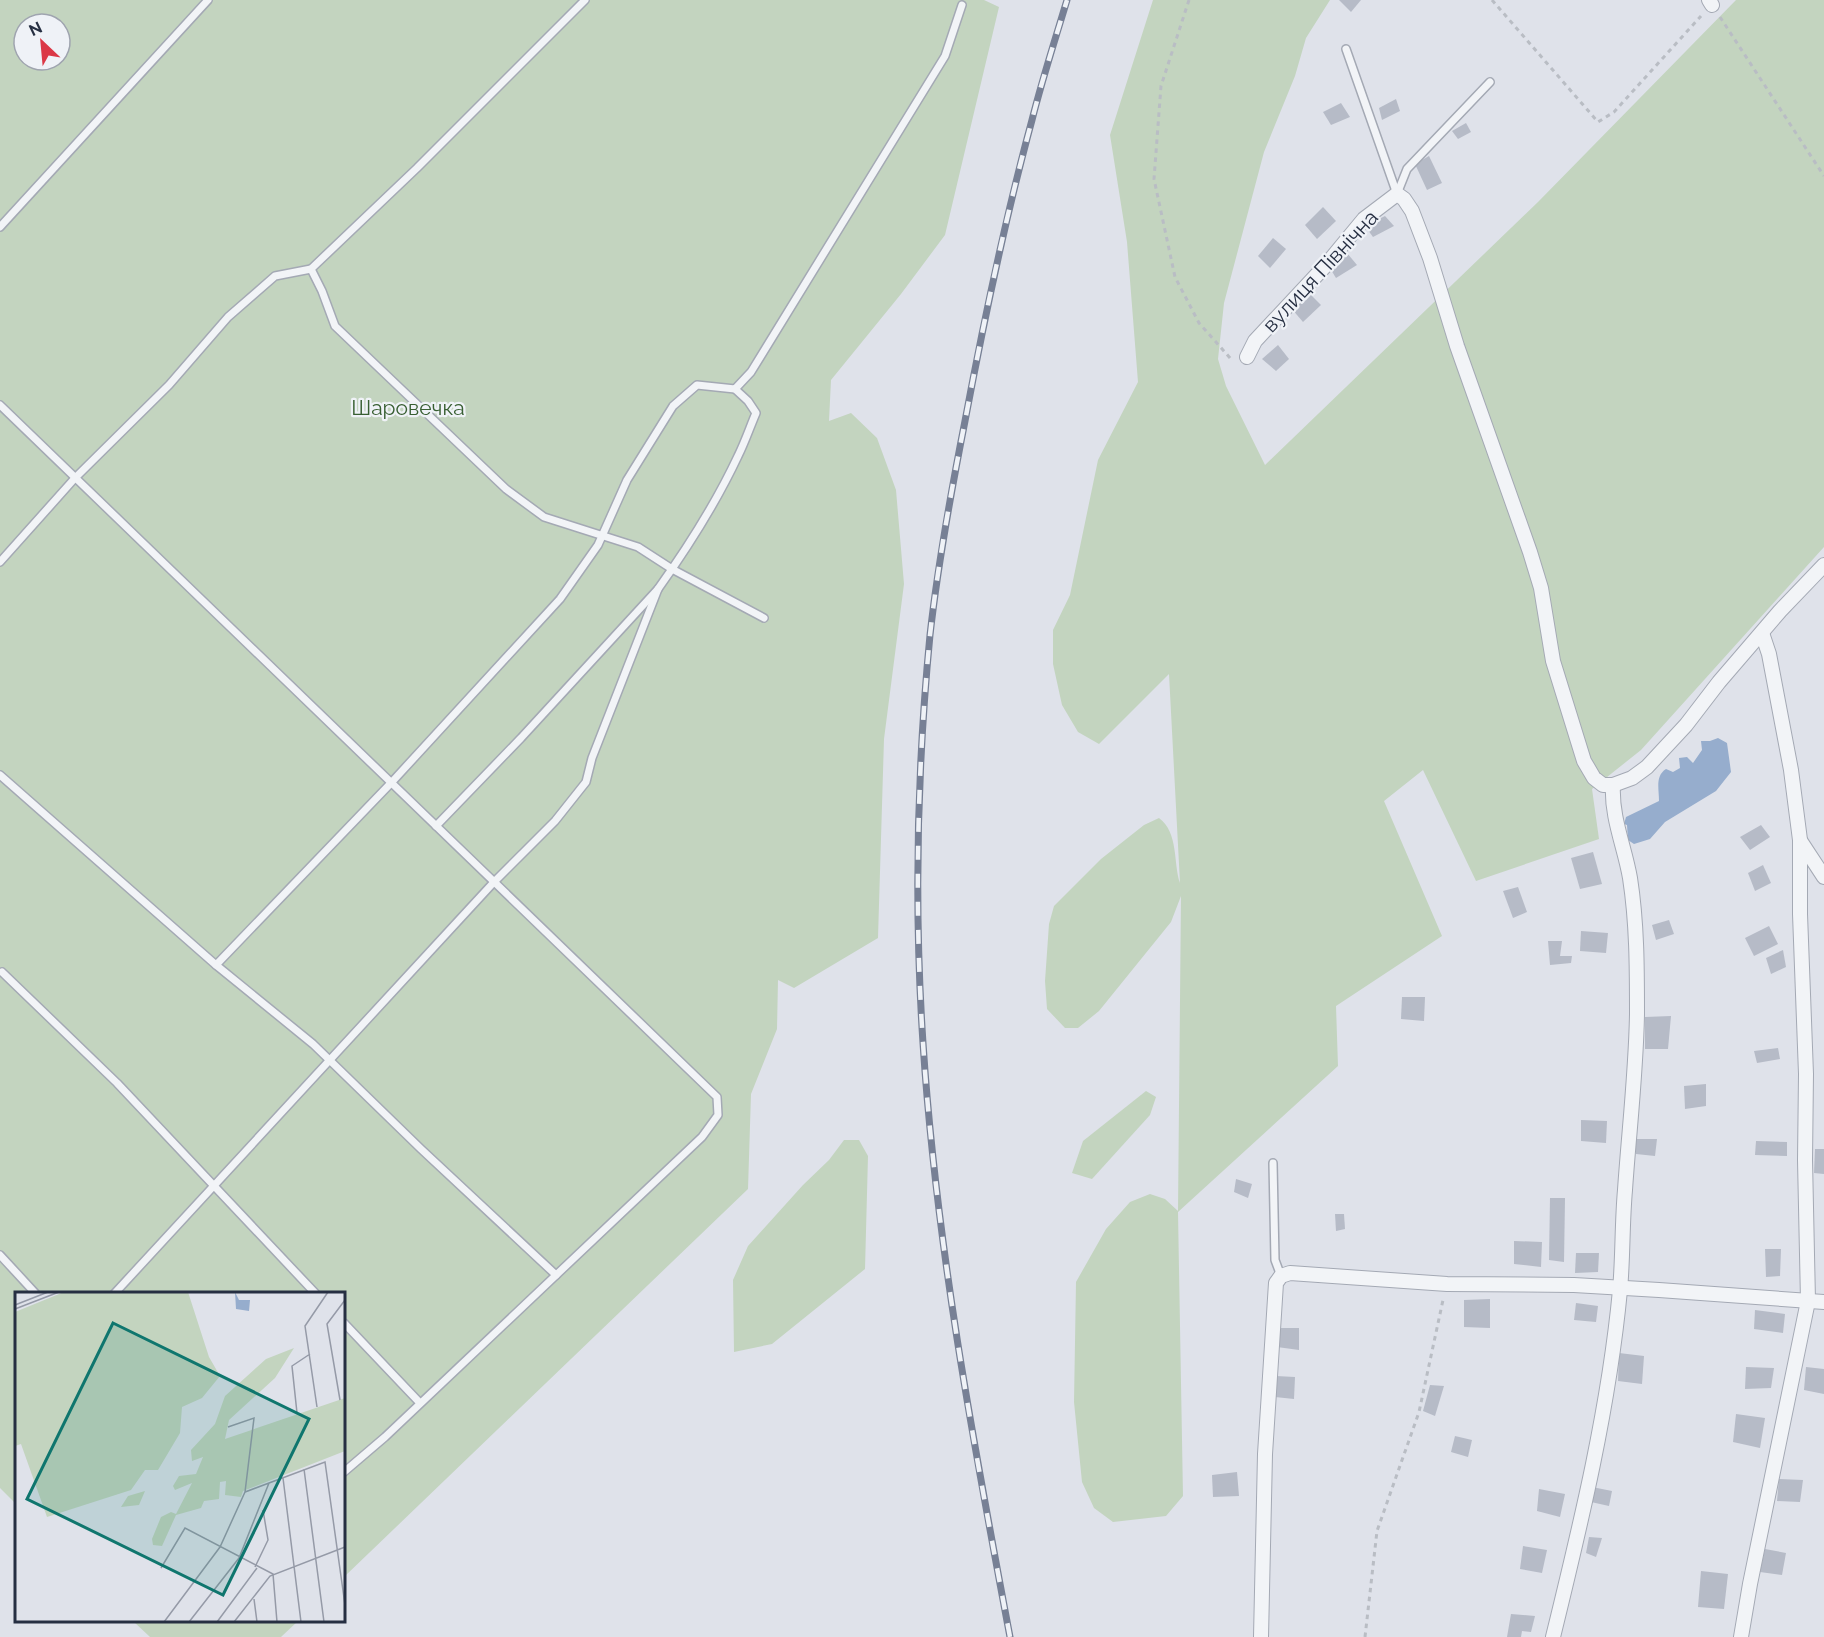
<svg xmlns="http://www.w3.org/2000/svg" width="1824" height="1637" viewBox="0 0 1824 1637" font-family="Raleway,sans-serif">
	<rect width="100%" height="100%" fill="#dfe2ea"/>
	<g fill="#c3d4bf" fill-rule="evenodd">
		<path d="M0,0H984L999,7L945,235L901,294L831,380L829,421L851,413L877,438L896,490L904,584L884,739L878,938L794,988L778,980L777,1029L751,1094L748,1189L344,1577V1294H16V1504L0,1488ZM24,24H60V60H24Z"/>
		<path d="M1153,0H1330L1306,38L1295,76L1264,152L1224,303L1218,359L1226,386L1265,465L1538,202L1736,0H1824V547L1641,750L1592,789L1599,839L1476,881L1423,770L1384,801L1442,936L1336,1006L1338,1066L1178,1212L1183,1496L1166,1516L1113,1522L1094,1508L1082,1482L1074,1402L1076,1282L1106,1229L1130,1202L1150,1194L1165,1199L1178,1211L1181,896L1171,922L1099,1011L1078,1028H1065L1047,1009L1045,981L1049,924L1054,906L1101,859L1144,825L1159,818C1179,833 1173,863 1180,883L1169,674L1099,744L1078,732L1062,705L1053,664V630L1070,595L1098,460L1138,382L1127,242L1110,135Z"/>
		<polygon points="1146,1091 1156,1097 1150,1115 1092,1179 1072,1173 1083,1141"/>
		<polygon points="844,1140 859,1140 868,1156 865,1269 772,1344 734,1352 733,1280 748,1246 803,1185 829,1160"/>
		<polygon points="133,1621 298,1621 281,1637 150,1637"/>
	</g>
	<path fill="#96adcd" d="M1718,738L1727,743L1731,772L1716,791L1665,822L1650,839L1634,844L1628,840L1627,825L1624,824L1626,817L1659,801C1659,789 1655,776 1666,769L1673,772L1680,768L1679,758L1687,757L1693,763L1702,750L1701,741H1710Z"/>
	<g fill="#b6bbc7">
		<polygon points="1339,0 1361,0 1351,12"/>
		<polygon points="1396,99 1400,111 1382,120 1379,108"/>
		<polygon points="1341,103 1350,117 1331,125 1323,112"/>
		<polygon points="1466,123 1471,132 1458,139 1452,131"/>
		<polygon points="1429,156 1442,183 1427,190 1415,164"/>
		<polygon points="1323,207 1336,221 1317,239 1305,225"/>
		<polygon points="1385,216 1394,226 1373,237 1365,226"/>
		<polygon points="1273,238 1286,249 1270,268 1258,256"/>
		<polygon points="1347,253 1357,265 1336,278 1328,265"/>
		<polygon points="1308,292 1321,305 1303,322 1291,308"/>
		<polygon points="1278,345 1289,359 1276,371 1262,359"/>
		<polygon points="1761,825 1770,837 1750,850 1740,837"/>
		<polygon points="1593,852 1602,884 1580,889 1571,858"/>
		<polygon points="1763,865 1771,883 1755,891 1748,873"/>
		<polygon points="1518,887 1527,912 1513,918 1503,891"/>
		<polygon points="1669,920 1674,934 1656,940 1652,925"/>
		<polygon points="1769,926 1778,944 1754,956 1745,938"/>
		<polygon points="1581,931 1608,933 1606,953 1580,951"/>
		<polygon points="1548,941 1562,941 1560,956 1572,956 1571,963 1550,965"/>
		<polygon points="1783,950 1786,967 1771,974 1766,958"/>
		<polygon points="1402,997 1425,997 1424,1021 1401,1019"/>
		<polygon points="1671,1016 1668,1049 1645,1049 1645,1017"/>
		<polygon points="1778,1048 1780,1059 1757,1063 1754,1051"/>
		<polygon points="1706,1084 1706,1106 1685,1109 1684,1086"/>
		<polygon points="1581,1120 1607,1121 1606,1143 1581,1141"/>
		<polygon points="1636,1139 1657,1139 1655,1156 1636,1154"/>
		<polygon points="1756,1141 1787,1142 1787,1156 1755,1155"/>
		<polygon points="1815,1149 1824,1149 1824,1174 1814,1173"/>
		<polygon points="1236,1179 1252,1184 1248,1198 1234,1192"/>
		<polygon points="1550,1198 1565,1198 1564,1262 1549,1260"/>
		<polygon points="1335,1214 1344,1214 1345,1229 1336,1231"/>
		<polygon points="1514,1241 1542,1242 1541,1267 1514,1264"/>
		<polygon points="1765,1249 1781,1249 1780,1276 1766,1277"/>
		<polygon points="1576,1253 1599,1253 1598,1272 1575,1273"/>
		<polygon points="1490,1299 1490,1328 1464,1327 1464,1300"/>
		<polygon points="1576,1303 1598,1306 1596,1322 1574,1320"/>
		<polygon points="1755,1310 1785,1314 1783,1333 1754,1329"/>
		<polygon points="1276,1328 1299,1328 1299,1350 1277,1347"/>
		<polygon points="1619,1353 1644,1356 1642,1384 1618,1381"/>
		<polygon points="1746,1367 1774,1368 1771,1388 1745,1389"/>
		<polygon points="1806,1367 1824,1369 1824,1394 1804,1390"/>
		<polygon points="1276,1376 1295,1377 1294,1399 1275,1397"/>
		<polygon points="1430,1385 1444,1386 1435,1416 1423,1411"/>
		<polygon points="1736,1414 1765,1418 1760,1448 1733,1442"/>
		<polygon points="1455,1436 1472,1440 1468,1457 1451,1452"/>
		<polygon points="1237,1472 1239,1496 1213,1497 1212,1475"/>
		<polygon points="1779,1479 1803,1480 1800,1502 1777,1501"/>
		<polygon points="1592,1487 1612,1491 1609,1506 1591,1502"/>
		<polygon points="1539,1489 1565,1494 1560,1517 1537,1511"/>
		<polygon points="1589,1537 1602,1538 1596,1557 1586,1553"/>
		<polygon points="1523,1546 1547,1550 1542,1573 1520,1569"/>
		<polygon points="1765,1549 1786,1553 1782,1575 1760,1572"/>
		<polygon points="1701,1571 1728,1574 1724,1609 1698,1607"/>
		<polygon points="1511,1614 1535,1616 1531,1632 1522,1631 1521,1637 1507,1637"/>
	</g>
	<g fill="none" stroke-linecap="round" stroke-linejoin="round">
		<defs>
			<g id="lane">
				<polyline points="1346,49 1397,194"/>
				<polyline points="1397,194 1407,169 1490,82"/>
				<polyline points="0,227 208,0"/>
				<polyline points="311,269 322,291 335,326 506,489 544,517 638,547 672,569 764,618"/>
				<polyline points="0,405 717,1097 718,1115 702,1137 385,1437 344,1472"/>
				<polyline points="0,562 75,478 169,385 228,317 275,276 311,269 417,168 585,0"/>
				<polyline points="0,775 216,965 313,1044 421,1149 556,1275"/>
				<path d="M436,826L521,738L658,589C688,547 716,503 738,456C745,442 750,427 756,413L748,401L735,389"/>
				<polyline points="216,965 391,783 560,599 598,545 627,480 673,406 697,385 735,389 751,372 945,56 962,5"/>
				<polyline points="2,972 117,1083 316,1294"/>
				<polyline points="1273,1163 1275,1260 1281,1276"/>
				<polyline points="0,1255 36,1294"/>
				<polyline points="114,1294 494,882 555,821 586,782 592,758 658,589"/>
				<polyline points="344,1323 420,1403"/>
			</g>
			<g id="street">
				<polyline points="1709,0 1712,5"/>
				<polyline points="1247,357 1255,341 1326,265 1364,219 1397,194 1404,199 1412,211 1430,258 1457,346 1530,552 1541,588 1553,661 1584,761 1594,778 1603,785 1613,785 1632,778 1647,767 1686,725 1719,682 1780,611 1824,565"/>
				<polyline points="1801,842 1824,877"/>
				<polyline points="1261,1637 1265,1454 1276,1283 1281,1276 1290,1273 1447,1284 1574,1285 1659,1290 1824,1302"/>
				<path d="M1553,1637C1581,1523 1609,1407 1620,1290C1623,1257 1622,1223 1625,1190C1629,1131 1636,1073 1637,1014C1637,969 1637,923 1630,878C1625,848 1611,817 1613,785"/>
				<polyline points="1741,1637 1750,1584 1808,1301 1805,1160 1806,1074 1800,914 1800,840 1791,770 1769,654 1762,633"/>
			</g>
		</defs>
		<use href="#lane" stroke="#a4a9b4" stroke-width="10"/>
		<use href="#street" stroke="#a4a9b4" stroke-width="16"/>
		<g stroke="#b9bdc4" stroke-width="3" stroke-dasharray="4.5 4.5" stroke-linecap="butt">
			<polyline points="1189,0 1161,86 1154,179 1175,277 1199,323 1231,359"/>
			<polyline points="1492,0 1598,122 1614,112 1701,16"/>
			<polyline points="1720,17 1824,176"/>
			<polyline points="1365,1637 1377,1531 1419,1412 1443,1300"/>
		</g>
		<use href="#lane" stroke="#f2f4f7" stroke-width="7"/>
		<use href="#street" stroke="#f2f4f7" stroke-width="14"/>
		<defs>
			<path id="rail" d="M1010,1637C973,1441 936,1243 923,1043C914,908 917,770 930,635C938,563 951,492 965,421C984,320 1005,219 1032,120C1042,80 1055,40 1067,0"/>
		</defs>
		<use href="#rail" stroke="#778095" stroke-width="7"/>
		<use href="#rail" stroke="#eff2f7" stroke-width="4.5" stroke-dasharray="14" stroke-linecap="butt"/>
	</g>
	<g text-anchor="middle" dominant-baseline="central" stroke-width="4.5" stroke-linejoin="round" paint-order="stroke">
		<g font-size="21" fill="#262f42" stroke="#eff2f7">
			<text transform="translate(1320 271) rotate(-47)">вулиця Північна</text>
		</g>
		<g font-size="21" fill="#385f32" stroke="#eff2f7">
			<text x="408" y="407">Шаровечка</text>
		</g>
	</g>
	<g transform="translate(15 1292)">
		<rect width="330" height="330" fill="#dfe2ea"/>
		<path d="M49,0H173L194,65L205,84L187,106L167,115L165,141L143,178H130L116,198L32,225L6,152L0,154V20ZM279,56L260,86L214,128L210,147L330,106V159L228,199L226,205L210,203L211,189L205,190L204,207L189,209L186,216L161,223L147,254L138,253L137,247L146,225L156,220L161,222L177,191L160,198L158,194L164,184L181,182L188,165L177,169L176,158L200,132L210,104L251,67ZM130,199L124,213L106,215L113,204Z" fill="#c3d4bf"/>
		<path d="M220,0L224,8H235L234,19L221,17Z" fill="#96adcd"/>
		<path fill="none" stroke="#959aa7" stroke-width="1.5" d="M0,13L33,0M0,17L44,0M325,108L312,32L330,8M302,115L290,34L313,0M282,121L277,74L295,62M213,135L239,126L230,200L310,170L330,313M289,177L309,330M268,186L286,330M240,275L253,248L248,218M146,276L170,236L258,282L262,330M239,307L242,330M149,330L205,255L230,200M174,330L224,266L254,191M202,330L242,276M219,330L255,284L330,255"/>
		<path fill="#0f766e" fill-opacity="0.15" stroke="#0f766e" stroke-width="3" d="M98,31L294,127L208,303L12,207Z"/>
		<rect width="330" height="330" fill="none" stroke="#262f42" stroke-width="3"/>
	</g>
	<g transform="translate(42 42) rotate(334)"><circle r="28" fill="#eff2f7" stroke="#9fa4af" stroke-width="1.5"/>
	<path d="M0-4.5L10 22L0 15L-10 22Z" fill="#db3846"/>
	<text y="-9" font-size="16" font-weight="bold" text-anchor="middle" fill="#262f42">N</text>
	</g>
</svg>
